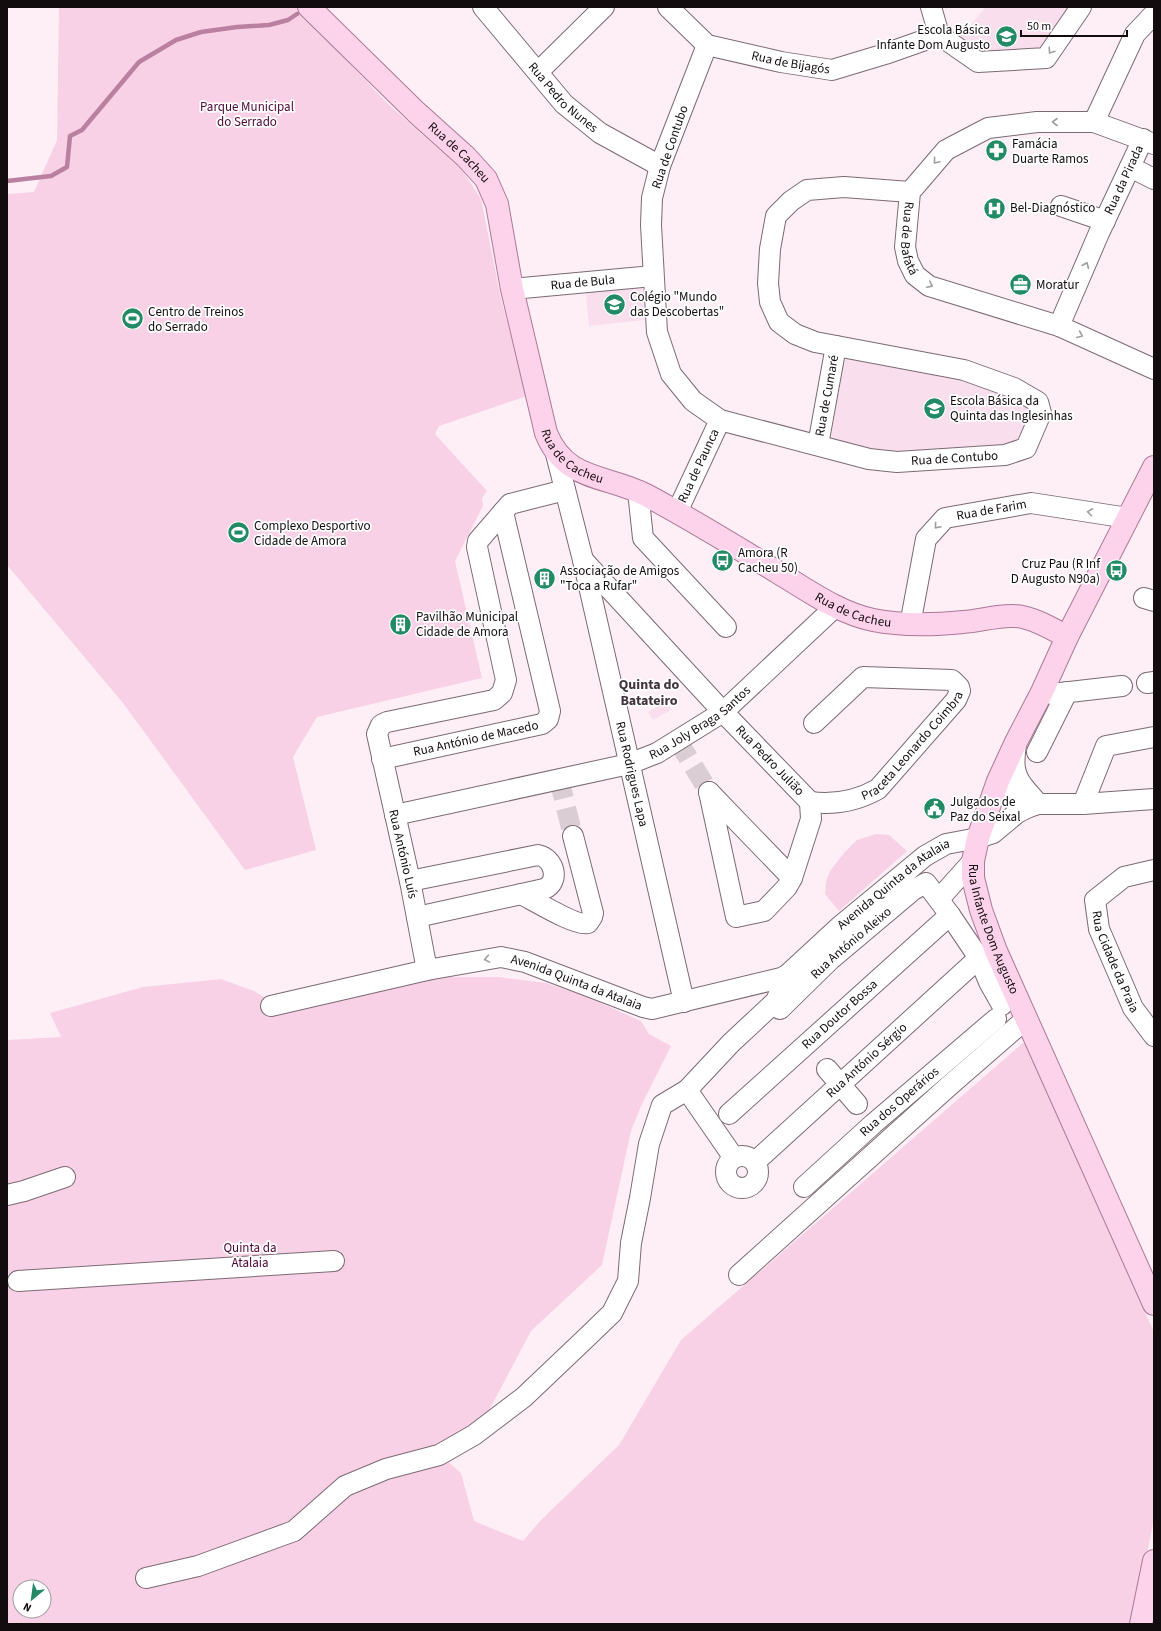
<svg xmlns="http://www.w3.org/2000/svg" width="1161" height="1631" viewBox="0 0 1161 1631" font-family="'Source Sans 3',sans-serif">
	<rect width="100%" height="100%" fill="#feeff7"/>
	<g fill="#f9dfed">
		<polygon points="986,7 1070,7 1042,51 978,56 956,41"/>
		<polygon points="642,285 645,320 589,326 585,286"/>
		<polygon points="848,358 962,375 1030,405 1032,412 1019,444 873,454 831,439 843,362"/>
		<polygon points="666,701 671,710 653,720 648,712"/>
	</g>
	<g fill="#f9d1e6" fill-rule="evenodd">
		<polygon points="59,7 296,7 387,103 462,170 481,199 501,299 527,396 439,426 435,434 487,491 482,498 483,506 455,561 482,678 317,717 293,757 316,850 245,870 123,703 7,565 7,194 34,192 57,140"/>
		<polygon points="876,834 889,835 907,851 839,911 825,894 826,882 830,871 844,853 857,840"/>
		<path d="M447,977H498L546,983L585,996L641,1021L649,1034L671,1046L641,1106L631,1131L602,1265L531,1331L486,1416L436,1451L461,1473L474,1521L523,1541L540,1521L619,1445L681,1340L1024,1042L1154,1332V1518L1134,1624H7V1040L61,1037L50,1013L143,987L221,979L254,991L284,1010L363,992ZM20,1587H44V1611H20Z"/>
	</g>
	<g fill="none" stroke-linecap="round" stroke-linejoin="round">
		<polyline stroke="#b980a0" stroke-width="4.5" points="7,181 51,176 67,167 70,136 82,130 139,62 176,40 201,32 237,27 269,25 288,20 297,14"/>
		<g stroke="#dbcdd4" stroke-width="20" stroke-dasharray="20 10" stroke-linecap="butt">
			<polyline points="678,741 709,792"/>
			<polyline points="559,779 573,836"/>
		</g>
		<defs>
			<g id="minor">
				<path id="s1" d="M483,7L564,104L600,133L660,166"/>
				<path id="s2" d="M668,7L707,45L781,62L832,70L885,54L939,35"/>
				<polyline points="931,7 939,35"/>
				<polyline points="939,35 978,62 1046,58 1081,7"/>
				<path id="s3" d="M707,45L660,166L652,198L651,225L657,332L671,374L693,401L720,420L869,459L897,462L1005,455L1026,448L1041,413L1038,402L1014,388L964,370L815,342L795,334L779,322L770,302L768,283L770,249L776,216L791,201L807,190L844,187L910,192"/>
				<polyline points="538,72 604,7"/>
				<polyline points="1094,122 1135,34 1154,14"/>
				<path id="s4" d="M1154,144L1094,122H1037L988,128L946,150L910,192L905,247L908,261L915,275L929,286L1059,326L1154,369"/>
				<polyline points="1130,167 1154,179"/>
				<polyline points="1061,206 1105,221"/>
				<path id="s5" d="M512,289L653,276"/>
				<path id="s6" d="M1059,326L1099,233L1143,139"/>
				<path id="s7" d="M818,445L836,346"/>
				<path id="s8" d="M556,454L583,560L684,1002"/>
				<polyline points="638,491 643,538 726,627"/>
				<path id="s9" d="M677,512L720,420"/>
				<path id="s10" d="M583,560L723,712L810,802"/>
				<polyline points="1144,598 1154,601"/>
				<path id="s11" d="M910,625L926,539L945,518L1031,503L1128,518"/>
				<polyline points="1147,683 1154,682"/>
				<polyline points="1042,692 1052,694 1122,686"/>
				<path d="M1016,744C1014,760 1012,772 1023,786C1028,793 1033,797 1038,804"/>
				<polyline points="1037,752 1067,692"/>
				<path id="s12" d="M382,759L542,724L548,719L550,711L503,512"/>
				<polyline points="998,781 1013,799 1022,805 1029,807 1038,804 1083,804 1154,799"/>
				<polyline points="709,792 736,917 764,911 787,887 792,878 811,819 810,802"/>
				<polyline points="709,792 792,878"/>
				<path id="s13" d="M810,802C834,805 857,801 878,789L956,700L960,691L959,687L952,680L863,677L814,723"/>
				<polyline points="1083,804 1106,746 1154,737"/>
				<path id="s14" d="M395,815L629,764L657,753L723,712L835,607"/>
				<path id="s15" d="M1154,870L1124,877L1095,900L1099,929L1133,1008L1154,1036"/>
				<path d="M410,881L538,855C554,858 561,882 544,889L417,917"/>
				<path d="M521,894C533,900 577,927 588,923L592,917L593,913L573,836"/>
				<polyline points="939,899 973,861"/>
				<polyline points="427,970 410,881 377,734 381,725 387,722 494,700 502,693 506,680 477,547 478,541 510,504 565,490"/>
				<path id="s16" d="M271,1006L427,970L501,957L525,962L643,1007L652,1009L781,978L787,975L839,927L925,856L946,844L978,838L993,833L1017,813L1029,807"/>
				<path id="s17" d="M780,1009L831,959L913,890L926,883L950,915L979,958L989,982L1002,1005"/>
				<polyline points="827,1069 857,1104"/>
				<polyline points="687,1090 734,1158"/>
				<path id="s18" d="M729,1114L950,915"/>
				<circle cx="742" cy="1172" r="16"/>
				<path id="s19" d="M755,1162L979,958"/>
				<path id="s20" d="M804,1187L873,1124L996,1019"/>
				<polyline points="7,1195 24,1191 65,1177"/>
				<polyline points="739,1275 950,1085 1026,1019"/>
				<polyline points="18,1281 334,1261"/>
				<polyline points="146,1578 198,1566 294,1531 345,1486 386,1469 439,1455 474,1435 524,1397 584,1340 612,1313 628,1281 631,1243 640,1198 649,1144 662,1105 687,1090 731,1043 776,1001 787,975"/>
			</g>
			<g id="major">
				<path id="s21" d="M309,7L416,112L466,157L486,179L497,204L512,289L546,433C566,482 605,474 646,495C691,519 735,546 779,573C809,591 839,613 873,620C903,626 933,625 963,622C980,621 998,615 1014,616C1030,616 1053,629 1067,637"/>
				<path id="s22" d="M1154,467L1067,637L1042,692L1016,742L998,781L978,838L973,861V878L981,910L996,951L1154,1304"/>
				<polyline points="1141,1624 1154,1561"/>
			</g>
		</defs>
		<use href="#minor" stroke="#7b6a73" stroke-width="22"/>
		<use href="#major" stroke="#aa7995" stroke-width="24"/>
		<use href="#minor" stroke="#fff" stroke-width="20"/>
		<use href="#major" stroke="#fdd2eb" stroke-width="22"/>
	</g>
	<defs><path id="oneway-chevron" d="M-2-3.5L2.5 0L-2 3.5" fill="none" stroke-width="1.6" stroke-linecap="round" stroke-linejoin="round"/></defs>
	<g stroke="#a09e9f">
		<use href="#oneway-chevron" transform="translate(1051 51) rotate(124)"/>
		<use href="#oneway-chevron" transform="translate(1055 122) rotate(180)"/>
		<use href="#oneway-chevron" transform="translate(936 161) rotate(130)"/>
		<use href="#oneway-chevron" transform="translate(1086 265) rotate(-67)"/>
		<use href="#oneway-chevron" transform="translate(930 285) rotate(27)"/>
		<use href="#oneway-chevron" transform="translate(1080 335) rotate(23)"/>
		<use href="#oneway-chevron" transform="translate(1090 512) rotate(-172)"/>
		<use href="#oneway-chevron" transform="translate(937 526) rotate(131)"/>
		<use href="#oneway-chevron" transform="translate(487 959) rotate(170)"/>
	</g>
	<defs>
		<symbol id="school-disc" viewBox="-11 -11 22 22"><circle r="9.5" fill="#238a66" stroke="#fff"/><path d="M0-5L7-2L0 1L-7-2ZM-4 1L0 2.5L4 1V4Q0 6-4 4Z" fill="#fff"/></symbol>
		<symbol id="pharmacy-disc" viewBox="-11 -11 22 22"><circle r="9.5" fill="#238a66" stroke="#fff"/><path d="M-2-6h4v4h4v4h-4v4h-4v-4h-4v-4h4Z" fill="#fff"/></symbol>
		<symbol id="hospital-disc" viewBox="-11 -11 22 22"><circle r="9.5" fill="#238a66" stroke="#fff"/><path d="M-5-5h3v3.5h4V-5h3V5h-3V1.5h-4V5h-3Z" fill="#fff"/></symbol>
		<symbol id="office-disc" viewBox="-11 -11 22 22"><circle r="9.5" fill="#238a66" stroke="#fff"/><path d="M-6-3h4V-5.5h4V-3h4V5H-6ZM-1-4.5V-3h2v-1.5ZM-6 0V1H6V0Z" fill="#fff"/></symbol>
		<symbol id="stadium-disc" viewBox="-11 -11 22 22"><circle r="9.5" fill="#238a66" stroke="#fff"/><path d="M0-5a6.5 5 0 1 0 0 10a6.5 5 0 1 0 0-10ZM-3.5-1.8h7v3.6h-7Z" fill="#fff"/></symbol>
		<symbol id="bus-disc" viewBox="-11 -11 22 22"><circle r="9.5" fill="#238a66" stroke="#fff"/><path d="M-5-6H5V4H4V6H2V4H-2V6H-4V4H-5ZM-3.5-4V0h7V-4ZM-3.5 1.2v1.5H-2V1.2ZM2 1.2v1.5H3.5V1.2Z" fill="#fff"/></symbol>
		<symbol id="building-disc" viewBox="-11 -11 22 22"><circle r="9.5" fill="#238a66" stroke="#fff"/><path d="M-4-6H4V6H1V3H-1V6H-4ZM-2.5-4.3h1.7v1.8h-1.7ZM.8-4.3h1.7v1.8H.8ZM-2.5-1h1.7V.8h-1.7ZM.8-1h1.7V.8H.8Z" fill="#fff"/></symbol>
		<symbol id="civic-disc" viewBox="-11 -11 22 22"><circle r="9.5" fill="#238a66" stroke="#fff"/><path d="M-.6-6.5H3V-4.5H.6V-3L4-1V1h2V6H-6V1h2V-1L-.6-3ZM-1.2 2.5V6h2.4V2.5Z" fill="#fff"/></symbol>
	</defs>
	<g fill-rule="evenodd">
		<use href="#school-disc" x="994" y="24" width="25" height="25"/>
		<use href="#pharmacy-disc" x="984" y="138" width="25" height="25"/>
		<use href="#hospital-disc" x="982" y="196" width="25" height="25"/>
		<use href="#office-disc" x="1008" y="272" width="25" height="25"/>
		<use href="#school-disc" x="602" y="292" width="25" height="25"/>
		<use href="#stadium-disc" x="120" y="306" width="25" height="25"/>
		<use href="#school-disc" x="922" y="396" width="25" height="25"/>
		<use href="#stadium-disc" x="226" y="520" width="25" height="25"/>
		<use href="#bus-disc" x="710" y="548" width="25" height="25"/>
		<use href="#bus-disc" x="1104" y="558" width="25" height="25"/>
		<use href="#building-disc" x="532" y="566" width="25" height="25"/>
		<use href="#building-disc" x="388" y="612" width="25" height="25"/>
		<use href="#civic-disc" x="922" y="796" width="25" height="25"/>
	</g>
	<g text-anchor="middle" dominant-baseline="central" stroke-width="3.5" stroke-linejoin="round" paint-order="stroke">
		<g font-size="13" fill="#120c0f" stroke="#fff" text-anchor="start">
			<text x="990" y="30" text-anchor="end">Escola Básica<tspan x="990" dy="15">Infante Dom Augusto</tspan></text>
			<text x="1012" y="144">Famácia<tspan x="1012" dy="15">Duarte Ramos</tspan></text>
			<text x="1010" y="208">Bel-Diagnóstico</text>
			<text x="1036" y="285">Moratur</text>
			<text x="630" y="297">Colégio "Mundo<tspan x="630" dy="15">das Descobertas"</tspan></text>
			<text x="148" y="312">Centro de Treinos<tspan x="148" dy="15">do Serrado</tspan></text>
			<text x="950" y="401">Escola Básica da<tspan x="950" dy="15">Quinta das Inglesinhas</tspan></text>
			<text x="254" y="526">Complexo Desportivo<tspan x="254" dy="15">Cidade de Amora</tspan></text>
			<text x="738" y="553">Amora (R<tspan x="738" dy="15">Cacheu 50)</tspan></text>
			<text x="1100" y="564" text-anchor="end">Cruz Pau (R Inf<tspan x="1100" dy="15">D Augusto N90a)</tspan></text>
			<text x="560" y="571">Associação de Amigos<tspan x="560" dy="15">"Toca a Rufar"</tspan></text>
			<text x="416" y="617">Pavilhão Municipal<tspan x="416" dy="15">Cidade de Amora</tspan></text>
			<text x="950" y="802">Julgados de<tspan x="950" dy="15">Paz do Seixal</tspan></text>
		</g>
		<g font-size="13" fill="#120c0f" stroke="#fff">
			<text stroke="none"><textPath href="#s2" startOffset="140">Rua de Bijagós</textPath></text>
			<text stroke="none"><textPath href="#s1" startOffset="121">Rua Pedro Nunes</textPath></text>
			<text transform="translate(670 147) rotate(-71)">Rua de Contubo</text>
			<text stroke="none"><textPath href="#s21" startOffset="209">Rua de Cacheu</textPath></text>
			<text stroke="none"><textPath href="#s6" startOffset="160">Rua da Pirada</textPath></text>
			<text stroke="none"><textPath href="#s4" startOffset="320">Rua de Bafatá</textPath></text>
			<text stroke="none"><textPath href="#s5" startOffset="71">Rua de Bula</textPath></text>
			<text stroke="none"><textPath href="#s7" startOffset="50">Rua de Cumaré</textPath></text>
			<text stroke="none"><textPath href="#s21" startOffset="545">Rua de Cacheu</textPath></text>
			<text stroke="none"><textPath href="#s3" startOffset="649">Rua de Contubo</textPath></text>
			<text stroke="none"><textPath href="#s9" startOffset="51">Rua de Paunca</textPath></text>
			<text stroke="none"><textPath href="#s11" startOffset="163">Rua de Farim</textPath></text>
			<text stroke="none"><textPath href="#s21" startOffset="869">Rua de Cacheu</textPath></text>
			<text stroke="none"><textPath href="#s14" startOffset="322">Rua Joly Braga Santos</textPath></text>
			<text stroke="none"><textPath href="#s12" startOffset="96">Rua António de Macedo</textPath></text>
			<text stroke="none"><textPath href="#s13" startOffset="125">Praceta Leonardo Coimbra</textPath></text>
			<text stroke="none"><textPath href="#s10" startOffset="274">Rua Pedro Julião</textPath></text>
			<text stroke="none"><textPath href="#s8" startOffset="329">Rua Rodrigues Lapa</textPath></text>
			<text transform="translate(403 854) rotate(77)">Rua António Luís</text>
			<text stroke="none"><textPath href="#s16" startOffset="675">Avenida Quinta da Atalaia</textPath></text>
			<text stroke="none"><textPath href="#s22" startOffset="506">Rua Infante Dom Augusto</textPath></text>
			<text stroke="none"><textPath href="#s17" startOffset="97">Rua António Aleixo</textPath></text>
			<text stroke="none"><textPath href="#s15" startOffset="133">Rua Cidade da Praia</textPath></text>
			<text stroke="none"><textPath href="#s16" startOffset="315">Avenida Quinta da Atalaia</textPath></text>
			<text stroke="none"><textPath href="#s18" startOffset="149">Rua Doutor Bossa</textPath></text>
			<text stroke="none"><textPath href="#s19" startOffset="151">Rua António Sérgio</textPath></text>
			<text stroke="none"><textPath href="#s20" startOffset="128">Rua dos Operários</textPath></text>
		</g>
		<g font-size="13" fill="#4d0737" stroke="#fff">
			<text x="247" y="107">Parque Municipal<tspan x="247" dy="15">do Serrado</tspan></text>
			<text x="250" y="1248">Quinta da<tspan x="250" dy="15">Atalaia</tspan></text>
		</g>
		<g font-size="14" font-weight="bold" fill="#41333b" stroke="#fff">
			<text x="649" y="685">Quinta do<tspan x="649" dy="16">Batateiro</tspan></text>
		</g>
	</g>
	<rect width="1161" height="1631" fill="none" stroke="#120c0f" stroke-width="16"/>
	<g transform="translate(32 1599) rotate(209)"><circle r="19" fill="#ffffff" stroke="#a09e9f"/>
	<path d="M0-3L7 15L0 10L-7 15Z" fill="#238a66"/>
	<text y="-6" font-size="11" font-weight="bold" text-anchor="middle" fill="#120c0f">N</text>
	</g>
	<path d="M1021 30v6h106v-6" fill="none" stroke="#120c0f" stroke-width="2"/>
	<text x="1027" y="30" font-size="12" fill="#120c0f" stroke="#ffffff" stroke-width="3" paint-order="stroke">50 m</text>
</svg>
